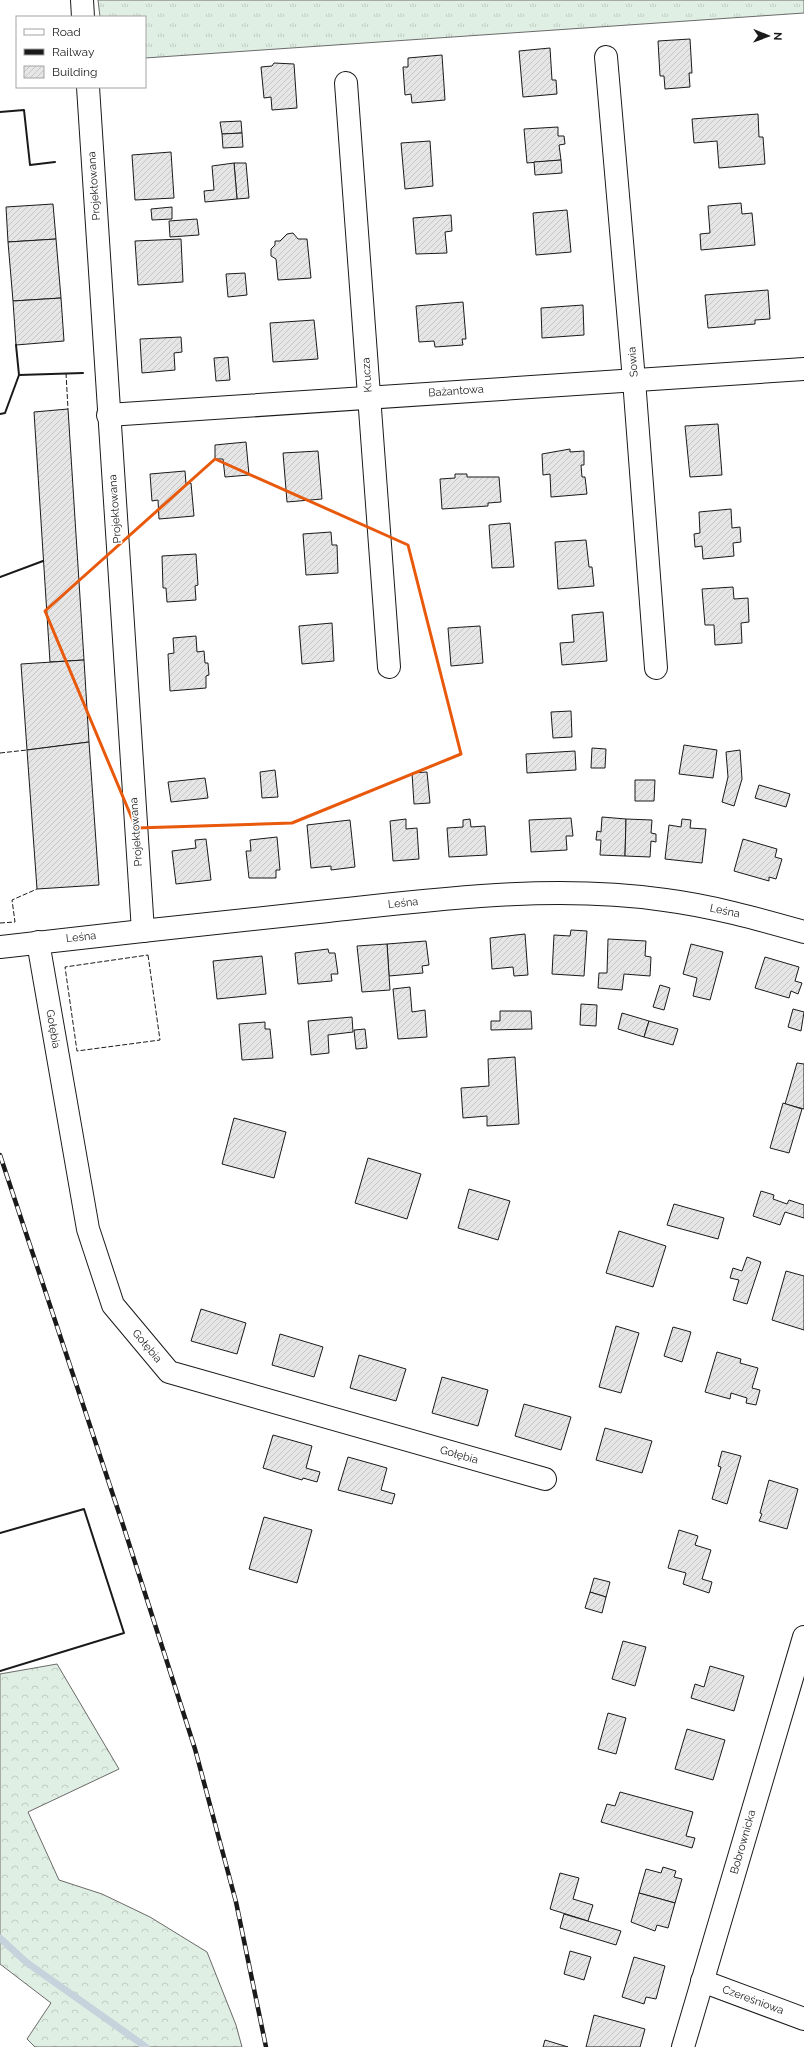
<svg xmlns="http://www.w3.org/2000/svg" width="804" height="2047" viewBox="0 0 804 2047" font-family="Raleway,sans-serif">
	<defs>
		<pattern id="grass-tufts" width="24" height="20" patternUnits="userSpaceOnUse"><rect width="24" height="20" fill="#e0efe3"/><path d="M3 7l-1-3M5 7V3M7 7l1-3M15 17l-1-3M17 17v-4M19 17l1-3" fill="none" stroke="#c0ccc2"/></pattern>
		<pattern id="forest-crowns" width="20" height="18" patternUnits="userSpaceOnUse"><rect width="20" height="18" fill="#e0efe3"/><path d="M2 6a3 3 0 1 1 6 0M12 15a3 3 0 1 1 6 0" fill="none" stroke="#c0ccc2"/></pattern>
		<pattern id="building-hatch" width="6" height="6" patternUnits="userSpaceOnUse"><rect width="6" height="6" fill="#e6e6e6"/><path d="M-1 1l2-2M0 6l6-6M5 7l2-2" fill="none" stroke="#c5c5c5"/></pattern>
	</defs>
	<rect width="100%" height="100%" fill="#fff"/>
	<polygon fill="url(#grass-tufts)" stroke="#6a6a6a" points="98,0 804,0 804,13 145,58 145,17 100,17"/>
	<polygon fill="url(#forest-crowns)" stroke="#6a6a6a" points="57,1664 119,1769 28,1812 59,1880 102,1894 150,1917 207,1952 236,2025 242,2047 35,2047 27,2039 51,2003 0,1964 0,1674"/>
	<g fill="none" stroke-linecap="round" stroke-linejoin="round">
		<polyline stroke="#c6d2dc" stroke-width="7" points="0,1938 26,1962 146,2047"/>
	</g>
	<g fill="url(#building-hatch)" stroke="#1a1a1a">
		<polygon points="690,39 692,73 689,73 690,87 665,89 664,76 660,76 658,41"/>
		<polygon points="550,48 552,80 556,80 557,94 523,97 519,51"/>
		<polygon points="442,55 445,100 412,103 411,94 405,95 403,67 408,67 408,58"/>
		<polygon points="274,63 294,64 297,108 272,110 271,97 264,98 261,67 272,66"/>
		<polygon points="758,114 759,137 763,137 765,164 719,168 717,141 694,143 692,119"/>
		<polygon points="241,121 242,133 222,134 220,122"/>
		<polygon points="558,127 558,136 564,136 565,144 559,145 561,160 527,163 524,129"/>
		<polygon points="242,133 243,147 223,148 222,134"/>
		<polygon points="430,141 433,186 405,189 401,143"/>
		<polygon points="171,152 174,198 135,200 132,155"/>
		<polygon points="561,160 562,173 535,175 534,162"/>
		<polygon points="234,163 246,163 249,198 237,199"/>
		<polygon points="234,163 237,199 205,202 204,191 214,190 212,166"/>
		<polygon points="741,203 742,214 752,213 755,245 701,250 700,234 710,233 708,206"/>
		<polygon points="53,204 56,239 8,242 6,207"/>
		<polygon points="172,207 172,219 152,220 151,209"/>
		<polygon points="567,210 571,252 536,255 533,213"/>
		<polygon points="451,215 452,231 445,232 447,253 416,254 413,218"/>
		<polygon points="197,219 199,235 170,237 169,221"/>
		<polygon points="293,233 298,239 307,239 311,278 278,280 276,259 271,256 271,249 275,245 275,241 280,241 287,234"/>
		<polygon points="56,239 61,298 13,301 8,242"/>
		<polygon points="181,239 183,282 138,285 135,241"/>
		<polygon points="245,273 247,295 228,297 226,274"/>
		<polygon points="768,290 770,319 755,320 755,324 708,328 705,295"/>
		<polygon points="61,298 64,341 16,345 13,301"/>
		<polygon points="463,302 466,339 462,339 463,345 435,347 434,341 419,342 416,306"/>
		<polygon points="583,305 584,335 542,338 541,308"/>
		<polygon points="314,320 318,359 273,362 270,323"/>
		<polygon points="181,337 182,352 174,353 175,370 142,373 140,339"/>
		<polygon points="228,357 230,380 216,381 214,358"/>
		<polygon points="68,409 84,660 50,662 34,412"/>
		<polygon points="718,424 722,475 690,477 685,426"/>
		<polygon points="246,442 249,475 225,477 223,459 215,459 215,445"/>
		<polygon points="570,449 570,452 584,451 584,465 581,465 582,477 585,477 587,494 551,497 550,474 543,475 542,454"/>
		<polygon points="318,451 322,499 287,502 283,453"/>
		<polygon points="185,471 186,484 191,483 194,516 159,519 158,500 152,501 150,474"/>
		<polygon points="455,474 467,474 467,477 499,477 501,502 488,503 488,506 442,509 440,479 455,478"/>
		<polygon points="731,509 732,528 740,527 741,542 733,543 734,556 703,559 702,546 695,547 694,534 700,533 699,512"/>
		<polygon points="510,523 514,567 492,568 489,525"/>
		<polygon points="331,532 332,545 337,545 338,573 306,575 303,534"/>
		<polygon points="586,540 589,567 592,567 594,586 558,589 555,542"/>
		<polygon points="196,554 198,585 195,586 196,600 167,602 166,588 163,588 162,556"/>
		<polygon points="733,587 734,599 748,598 749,622 741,623 742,643 715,645 714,625 705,625 702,589"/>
		<polygon points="603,612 607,661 562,665 560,643 574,642 572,615"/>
		<polygon points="332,623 334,661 302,664 299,626"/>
		<polygon points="480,626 483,663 451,666 448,628"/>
		<polygon points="196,636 197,652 204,651 205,663 208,663 209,675 206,676 206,688 170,691 168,654 174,653 173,638"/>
		<polygon points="84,660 89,742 27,750 21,664"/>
		<polygon points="571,711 572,737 553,738 551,712"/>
		<polygon points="89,742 99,885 37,889 27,750"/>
		<polygon points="684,745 717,750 713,778 679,774"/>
		<polygon points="592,748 606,749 605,768 591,768"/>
		<polygon points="740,750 742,779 734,806 722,802 728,777 726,752"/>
		<polygon points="575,751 576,770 527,773 526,754"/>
		<polygon points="275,770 278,797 262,798 260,772"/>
		<polygon points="427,772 430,803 414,804 412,773"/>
		<polygon points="205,778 208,798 171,802 168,782"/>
		<polygon points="635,780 655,780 654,801 635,801"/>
		<polygon points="759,785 790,794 786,807 755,798"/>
		<polygon points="602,817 626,819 625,856 600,855 601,840 596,840 597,831 601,832"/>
		<polygon points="571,818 573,836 566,836 567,850 531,852 529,820"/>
		<polygon points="406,819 406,829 417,828 419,859 393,861 390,821"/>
		<polygon points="470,819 471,827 485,826 487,855 449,857 447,828 463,827 463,820"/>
		<polygon points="626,819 652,820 651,833 656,834 656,842 651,841 650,857 625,856"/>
		<polygon points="682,819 691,820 690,828 706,829 702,863 665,859 669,825 681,827"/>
		<polygon points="350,820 355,867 331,870 331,866 311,868 307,825"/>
		<polygon points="277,837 280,870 276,870 276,878 249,878 246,851 251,851 250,840"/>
		<polygon points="206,839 211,880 176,884 172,851 196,848 195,840"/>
		<polygon points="743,839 777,849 775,857 782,859 776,879 769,877 769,881 734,871"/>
		<polygon points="571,930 587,931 584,976 552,974 554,935 570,936"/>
		<polygon points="525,934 528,975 514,976 513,967 492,969 490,938"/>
		<polygon points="608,939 646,941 645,956 651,957 650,976 624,974 622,990 598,988 599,973 607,973"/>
		<polygon points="426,941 429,965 422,966 423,973 389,976 387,944"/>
		<polygon points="387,944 390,990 362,992 357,946"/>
		<polygon points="691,944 723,952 710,1000 693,996 697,978 683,974"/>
		<polygon points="328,949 329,953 335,953 338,974 331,974 332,981 298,984 295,953"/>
		<polygon points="262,956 266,994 217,999 213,961"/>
		<polygon points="765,957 799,967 795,981 802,983 798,994 791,991 789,998 755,988"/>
		<polygon points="660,985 670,988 664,1010 653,1007"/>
		<polygon points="410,987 412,1012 425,1010 427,1037 398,1039 393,989"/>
		<polygon points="581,1004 597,1005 596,1026 580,1025"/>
		<polygon points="793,1009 804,1012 801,1031 788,1027"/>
		<polygon points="500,1011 531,1011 532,1029 491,1030 491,1021 500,1021"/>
		<polygon points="622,1013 649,1021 644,1037 618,1029"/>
		<polygon points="352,1017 353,1032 328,1035 329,1053 311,1055 308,1021"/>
		<polygon points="649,1021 678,1029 673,1045 644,1037"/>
		<polygon points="265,1022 265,1029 270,1029 273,1058 242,1060 239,1024"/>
		<polygon points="365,1029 367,1048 356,1049 354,1030"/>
		<polygon points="515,1057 519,1124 487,1126 487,1116 463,1118 461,1088 489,1086 488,1059"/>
		<polygon points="797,1063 804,1064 804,1109 785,1104"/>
		<polygon points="783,1103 802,1109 789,1153 770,1148"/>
		<polygon points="234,1118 286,1132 274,1178 222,1164"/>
		<polygon points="368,1158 421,1174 407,1219 355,1203"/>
		<polygon points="469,1189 510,1201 498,1240 458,1228"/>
		<polygon points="761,1191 774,1195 773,1199 787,1204 789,1200 804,1205 804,1218 785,1212 780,1225 753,1216"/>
		<polygon points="674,1204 724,1218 718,1239 667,1225"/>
		<polygon points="619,1231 666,1246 653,1287 606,1273"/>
		<polygon points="747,1257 761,1262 747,1304 733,1300 739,1280 730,1278 733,1268 742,1271"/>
		<polygon points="786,1271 804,1276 804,1330 772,1320"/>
		<polygon points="201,1309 246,1323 237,1354 191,1341"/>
		<polygon points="616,1326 639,1333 621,1393 599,1387"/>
		<polygon points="673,1327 691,1332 682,1362 664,1356"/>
		<polygon points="280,1334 323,1347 314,1377 272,1365"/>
		<polygon points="717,1352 741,1359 740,1363 758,1368 752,1388 760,1390 756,1405 746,1403 747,1398 731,1393 730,1399 705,1392"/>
		<polygon points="359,1355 406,1369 396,1401 350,1388"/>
		<polygon points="442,1377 488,1390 478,1426 432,1413"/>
		<polygon points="524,1404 571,1417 561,1450 515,1436"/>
		<polygon points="605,1428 652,1441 642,1473 596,1460"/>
		<polygon points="273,1435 312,1446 306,1468 320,1472 317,1482 303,1478 302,1480 263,1468"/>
		<polygon points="722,1451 741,1456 727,1504 712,1499 721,1467 718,1466"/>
		<polygon points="348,1457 387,1468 381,1490 395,1494 392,1504 338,1490"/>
		<polygon points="769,1480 798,1489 787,1529 759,1521 762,1514 760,1513"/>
		<polygon points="264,1517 312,1530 297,1583 249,1569"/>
		<polygon points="679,1530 698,1536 695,1545 711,1550 702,1579 712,1582 709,1593 683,1584 686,1573 668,1568"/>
		<polygon points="594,1578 610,1582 606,1597 590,1592"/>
		<polygon points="590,1592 606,1597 602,1613 585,1608"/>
		<polygon points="623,1641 646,1647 635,1686 612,1679"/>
		<polygon points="710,1666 744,1676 734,1711 691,1698 695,1684 704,1687"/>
		<polygon points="608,1713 626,1718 616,1754 598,1749"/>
		<polygon points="687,1729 725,1740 713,1780 675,1769"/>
		<polygon points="620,1792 693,1812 686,1836 695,1838 692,1848 601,1822 607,1804 615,1806"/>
		<polygon points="663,1867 676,1871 674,1877 682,1879 675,1903 639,1893 646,1869 661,1873"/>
		<polygon points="560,1873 579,1878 573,1899 593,1905 588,1921 550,1909"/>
		<polygon points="639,1893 675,1903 668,1928 657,1925 655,1931 631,1922"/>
		<polygon points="564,1914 621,1931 616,1945 560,1928"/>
		<polygon points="570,1951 591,1957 584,1980 564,1974"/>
		<polygon points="634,1957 665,1966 656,1999 646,1997 644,2004 622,1997"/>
		<polygon points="594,2015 645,2029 640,2047 586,2047"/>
		<polygon points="545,2040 568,2047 543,2047"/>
	</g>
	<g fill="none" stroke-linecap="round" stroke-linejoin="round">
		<defs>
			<g id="street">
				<polyline points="82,0 83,17"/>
				<polyline points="606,57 634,380 656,668"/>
				<polyline points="346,83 389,667"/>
				<polyline points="88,87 143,931"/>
				<polyline points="108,415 804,369"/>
				<polyline points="38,942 88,1229 113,1305 169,1372 545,1479"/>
				<polyline points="702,1981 804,2019"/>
			</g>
			<g id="secondary">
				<path d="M0,947C109,934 219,923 328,911C440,899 553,884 665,900C712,906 758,919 804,932"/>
				<polyline points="683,2047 804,1637"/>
			</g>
		</defs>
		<use href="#street" stroke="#1a1a1a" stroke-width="24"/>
		<use href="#secondary" stroke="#1a1a1a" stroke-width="24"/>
		<use href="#street" stroke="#fff" stroke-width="22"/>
		<use href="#secondary" stroke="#fff" stroke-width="22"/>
		<defs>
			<polyline id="rail" points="0,1155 123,1525 195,1749 236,1902 266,2047"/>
		</defs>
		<use href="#rail" stroke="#1a1a1a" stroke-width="4.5"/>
		<use href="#rail" stroke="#fff" stroke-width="3" stroke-dasharray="9" stroke-linecap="butt"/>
		<g stroke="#1a1a1a" stroke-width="1" stroke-dasharray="5 2" stroke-linecap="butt">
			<polyline points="66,373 68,409"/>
			<polyline points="0,753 27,750"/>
			<polyline points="0,923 15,922 12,900 37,889"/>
			<polygon points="148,955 160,1040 77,1051 65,967"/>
		</g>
		<g stroke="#1a1a1a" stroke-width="2">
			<polyline points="0,112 24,110 30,165 55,162"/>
			<polyline points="16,345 19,375"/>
			<polyline points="0,414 5,413 19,375 83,373"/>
			<polyline points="0,577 43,561"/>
			<polyline points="0,1533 84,1509 124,1633 0,1671"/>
		</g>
	</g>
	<path fill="none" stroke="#e8590c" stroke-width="3" stroke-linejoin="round" d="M215,459L408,545L461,754L292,823L136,828L45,611Z"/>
	<g text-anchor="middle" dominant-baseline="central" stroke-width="3" stroke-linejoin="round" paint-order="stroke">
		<g font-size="11" fill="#1a1a1a" stroke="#fff">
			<text transform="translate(94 186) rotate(-94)">Projektowana</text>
			<text transform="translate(633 362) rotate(-95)">Sowia</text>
			<text transform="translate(367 375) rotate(-94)">Krucza</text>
			<text transform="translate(456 391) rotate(-4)">Bażantowa</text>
			<text transform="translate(115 509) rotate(-94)">Projektowana</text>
			<text transform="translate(136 832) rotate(-94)">Projektowana</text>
			<text transform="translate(403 903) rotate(-6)">Leśna</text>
			<text transform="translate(725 911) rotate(12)">Leśna</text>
			<text transform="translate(81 937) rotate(-6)">Leśna</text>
			<text transform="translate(53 1029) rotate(80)">Gołębia</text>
			<text transform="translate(147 1346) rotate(50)">Gołębia</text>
			<text transform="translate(459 1455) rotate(16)">Gołębia</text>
			<text transform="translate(743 1842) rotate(-74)">Bobrownicka</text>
			<text transform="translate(753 2000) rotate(20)">Czereśniowa</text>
		</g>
	</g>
	<rect x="16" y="16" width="130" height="72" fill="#ffffff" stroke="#a3a3a3"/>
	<rect x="24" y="29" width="20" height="6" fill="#ffffff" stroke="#a3a3a3"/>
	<text x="52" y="36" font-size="12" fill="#1a1a1a">Road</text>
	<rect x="24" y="49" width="20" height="6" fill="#1a1a1a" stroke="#a3a3a3"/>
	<text x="52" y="56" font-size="12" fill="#1a1a1a">Railway</text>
	<rect x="24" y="66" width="20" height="12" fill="url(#building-hatch)" stroke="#a3a3a3"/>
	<text x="52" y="76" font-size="12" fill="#1a1a1a">Building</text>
	<g transform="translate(768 36) rotate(91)" stroke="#ffffff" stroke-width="3" paint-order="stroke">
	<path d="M0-3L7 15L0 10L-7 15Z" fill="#1a1a1a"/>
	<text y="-6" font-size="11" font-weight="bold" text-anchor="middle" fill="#1a1a1a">N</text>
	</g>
</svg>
